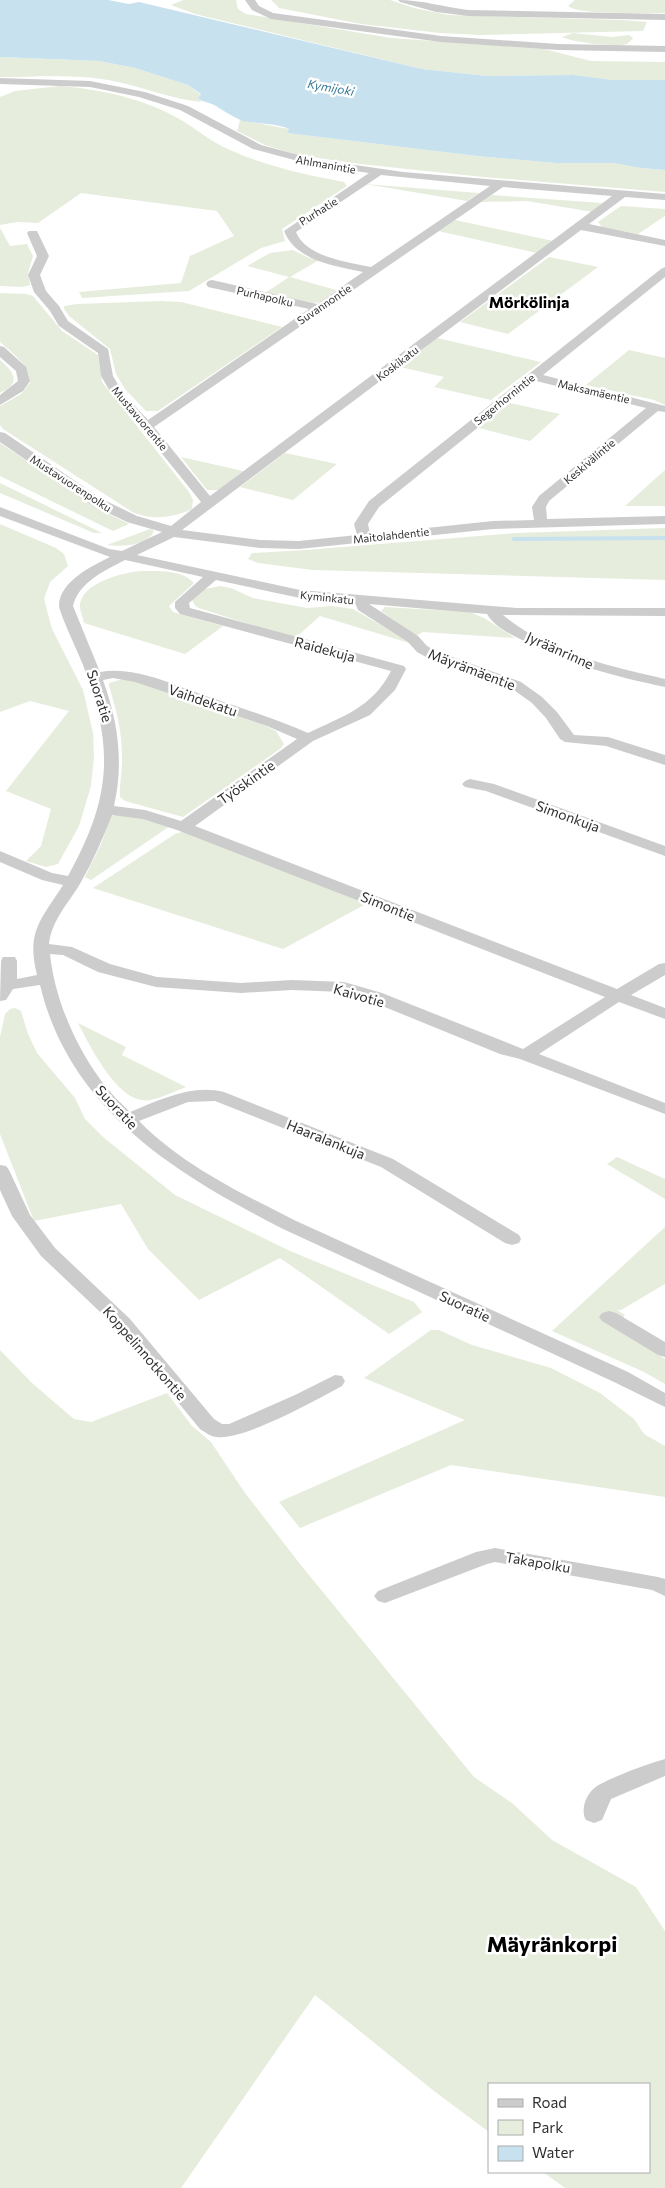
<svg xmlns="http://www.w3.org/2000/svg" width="665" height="2188" viewBox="0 0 665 2188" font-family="Commissioner,sans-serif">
	<rect width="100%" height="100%" fill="#fff"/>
	<g fill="#e6eddc">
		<polygon points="183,0 236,0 238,9 246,14 391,38 544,49 591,61 665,62 665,80 613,80 573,75 487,76 422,69 195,14 171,5"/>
		<polygon points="271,0 390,0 414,8 448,15 622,20 647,22 643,31 481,35 440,33 361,24 279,8"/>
		<path d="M575,0H665V13C648,13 577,15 568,6Z"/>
		<path d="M573,33L612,37L629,35L633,38C633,39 628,43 627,44C617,48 572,42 562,37Z"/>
		<path d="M0,57L99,61L135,68L188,85L201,95L198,99L202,102C170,99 141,86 108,80C76,74 33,77 0,77Z"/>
		<path d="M60,86C100,89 146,99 181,120C198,130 211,142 230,150C266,166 305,175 344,182L347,186L282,229L285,241L261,248L189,291L82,298L79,292L181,283L190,256L234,236L217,211L81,193L38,223L17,222L0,225V97L15,91Z"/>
		<polygon points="240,120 289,129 287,133 477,156 556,163 613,163 641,168 665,170 665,192 483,177 360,164 298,155 265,145 237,131"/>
		<polygon points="365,184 479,193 467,201"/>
		<polygon points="492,195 602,203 593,212 527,201 481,202"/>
		<polygon points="621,206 665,209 665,216 638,234 602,227 598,222"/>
		<polygon points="455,220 553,241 537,253 438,231"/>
		<polygon points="0,228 10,246 27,244 33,256 28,273 30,285 22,287 0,286"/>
		<polygon points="293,250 309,258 319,260 290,277 336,290 320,302 314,303 265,293 289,277 247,266 270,253"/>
		<polygon points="549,257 598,267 508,334 460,322"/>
		<path d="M0,293L26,294L33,296L62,331L98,355L102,382L189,492L193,500L192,509C172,518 155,520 134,513L3,429L0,425V406L21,394L30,383C29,364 13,354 0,342Z"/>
		<polygon points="161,301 181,302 282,327 158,411 146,411 125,389 116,374 110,349 69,316 64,309 64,306 77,304"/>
		<polygon points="437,338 541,362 491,400 434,387 444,377 400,367"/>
		<polygon points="629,350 665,358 665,405 654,400 586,385"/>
		<path d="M0,360C14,372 22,383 0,393Z"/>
		<polygon points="510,403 560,414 530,441 479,428"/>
		<polygon points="0,443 101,510 129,524 113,531 0,476"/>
		<polygon points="285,453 337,464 293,500 240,487"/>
		<polygon points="181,457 243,471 219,490 207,490"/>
		<polygon points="665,470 665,506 625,506"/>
		<polygon points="0,483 102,533 94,533 0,493"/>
		<polygon points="0,524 56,548 64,554 68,566 50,582 44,599 52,629 83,690 93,733 94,757 91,786 79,826 58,864 46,867 26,861 41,846 51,809 6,791 69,711 30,701 0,712"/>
		<polygon points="665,528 665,580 313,570 258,563 248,559 252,553 306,550 516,533"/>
		<path d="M150,529L154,531C147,546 121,547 107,545Z"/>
		<path d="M140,571C157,571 182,569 194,583L169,606L173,612L223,626L185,654L84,623C83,617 79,609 80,604C84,582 122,573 140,571Z"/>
		<polygon points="220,586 231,588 253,598 307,608 332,606 353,609 416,645 320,616 294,639 196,607 192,600 205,589"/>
		<polygon points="385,607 470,612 484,618 515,638 423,632 416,636 381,611"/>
		<path d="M123,679L141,682L266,726L276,731L284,744L280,749L183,817L125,801L120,797C119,783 123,769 122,755C122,731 116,709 109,686V683Z"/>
		<polygon points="123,813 170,826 91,880 85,877 101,844 111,816"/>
		<polygon points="185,831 366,904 283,949 93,888 175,834"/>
		<polygon points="15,1008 21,1011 28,1034 37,1053 75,1098 85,1119 103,1137 175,1195 290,1251 414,1302 422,1312 389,1334 280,1258 199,1300 148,1249 121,1204 34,1221 0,1134 0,1037 5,1014 10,1009"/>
		<path d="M78,1023L126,1047L122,1055L186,1087C175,1091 162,1098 150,1100C119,1106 90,1046 78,1023Z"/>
		<polygon points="617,1157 665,1179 665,1199 607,1164"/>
		<polygon points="665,1227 665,1284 621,1310 617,1310 625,1315 616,1327 665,1359 665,1384 644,1372 552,1331"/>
		<polygon points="431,1330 439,1330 472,1345 551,1368 600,1393 634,1419 644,1434 665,1446 665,1497 451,1465 300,1528 279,1502 465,1420 364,1378"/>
		<polygon points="0,1350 32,1383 74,1419 91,1422 167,1393 192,1426 211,1442 245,1493 300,1564 474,1777 512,1803 552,1840 636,1887 665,1931 665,2188 565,2188 543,2172 649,2172 649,2084 489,2084 489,2132 434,2091 315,1995 181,2188 0,2188"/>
	</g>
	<path fill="#c7e1ee" d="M0,0H108L129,4L139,2L422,69L487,76L573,75L613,80H665V170L641,168L613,163H556L477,156L287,133L289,129C275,123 258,124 243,121C237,119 222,110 216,106C211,103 204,102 198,99L201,94L188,85L135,68L99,61L0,57Z"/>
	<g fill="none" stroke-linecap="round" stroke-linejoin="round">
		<polyline stroke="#c7e1ee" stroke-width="4" points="514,539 665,538"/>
		<g fill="#ccc" fill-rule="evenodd">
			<polygon points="245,0 255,0 259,6 273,13 441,36 558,44 665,46 665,52 558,50 441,42 271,19 252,10"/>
			<path d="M398,0C421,0 445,7 468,10L665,14V20L468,16L436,12L400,2Z"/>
			<path d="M0,78L90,81L145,92L188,106L261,145L314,159L403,172L665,194V200L625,197L589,224L665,240V246L581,230L182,530L260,540L299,541L357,535L354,524L369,501L661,269L665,267V277L543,375L665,406V412L658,411L549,501L546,507L547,519L665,516V524L493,529L299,549L260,548L174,537L137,555L300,590L517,608H665V616L503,615C548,653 609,666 665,679V687C614,676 566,664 520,639C508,633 494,626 487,614L369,604L418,636L427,646L436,651L521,682L542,697L557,712L574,735L608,737L665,755V765L606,746L565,742L560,739L546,718L532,703L511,688L426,657L417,652L408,642L358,610L355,603L300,598L216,580L189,603L190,608L404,666L406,669L395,690L370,715L313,741L195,826L617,989L659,964L665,963V975L631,995L665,1008V1019L619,1002L539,1054L665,1103V1114L520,1059L500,1054L370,1001L343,992L292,990L241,993L156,987L98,972L63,955L50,954C55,1001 77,1050 106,1087C113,1096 122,1104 130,1112C160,1100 192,1084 224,1092L393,1159L519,1235L521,1239L519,1243L512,1245L505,1243L381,1167L215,1101L188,1102L139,1121C182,1165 241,1193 294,1220L628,1372L665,1393V1407L614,1382L281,1228C175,1173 70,1110 40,985L13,989L6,1000L0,1001L1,961L3,957H15L17,961V979L37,975C26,931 41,920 63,885L42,880L0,862V851L52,873L68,876C111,798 115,749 83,665C79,654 59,613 59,605C60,581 92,566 110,557L0,516V507L109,549L122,551L162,532L127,522L90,504L0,442V432L5,433L100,498L137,516L171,526L201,502L142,429L114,398L101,376L98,353L59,326L50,311L34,292L28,275L37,256L27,233L29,231H37L49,256L40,275L46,291L59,306L68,321L108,349L113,376L123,393L148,420L309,309L208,287L206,284L208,281L212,280L317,304L363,272C335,266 296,261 284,231L369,173L313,165L253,149L180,110L139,97L90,87L0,84ZM381,175L490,186L371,267C347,262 306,257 296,232ZM503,187L612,196L210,496L154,427ZM536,381L646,408L539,496L532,507L534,520L493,521L370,534L368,524L379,507ZM125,560L203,577L175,602V608L180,614L391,671C372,708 343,716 308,733C273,718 238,707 203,695C171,684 135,666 100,672L73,606C79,582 104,571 125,560ZM113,678L135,682L267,726L297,739L181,821L145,810L114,806C124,762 118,722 103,680ZM112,815L143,819L177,830L605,997L523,1049L382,993L344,982L292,980L241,983L157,977L110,964L72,947L49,944C52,919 69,903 81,882C93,861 103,838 112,815Z"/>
			<polygon points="0,346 4,347 26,367 30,381 23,391 0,405 0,395 18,381 16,371 0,357"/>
			<polygon points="470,779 494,784 665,846 665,856 486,791 465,787 462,784 465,781"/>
			<path d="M0,1165L6,1166L9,1170L30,1215L55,1248L130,1319L214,1419L222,1424H229L295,1395L335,1375L342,1376L345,1381L342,1386C318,1399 243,1441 217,1437C211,1437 205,1432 200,1429L116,1327L41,1256L12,1216L0,1190Z"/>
			<polygon points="609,1311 616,1313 665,1342 665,1357 658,1355 602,1321 599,1317 602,1313"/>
			<polygon points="495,1548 658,1577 665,1579 665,1596 652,1590 495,1562 487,1564 385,1603 378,1601 374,1596 378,1591 476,1552"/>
			<path d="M665,1759V1776L611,1799L602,1820L594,1823L586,1820C580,1810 586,1793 597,1786C612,1777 647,1764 665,1759Z"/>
		</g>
	</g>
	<g text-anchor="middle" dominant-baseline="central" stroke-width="5" stroke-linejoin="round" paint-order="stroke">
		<g font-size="11" fill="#2f2f2f" stroke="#fff">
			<text transform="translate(326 164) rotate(10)">Ahlmanintie</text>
			<text transform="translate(318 211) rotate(-32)">Purhatie</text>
			<text transform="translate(265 296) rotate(13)">Purhapolku</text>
			<text transform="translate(324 304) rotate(-34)">Suvannontie</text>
			<text transform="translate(397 363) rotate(-37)">Koskikatu</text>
			<text transform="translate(594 391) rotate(13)">Maksamäentie</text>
			<text transform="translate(504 399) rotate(-39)">Segerhornintie</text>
			<text transform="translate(140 418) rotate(50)">Mustavuorentie</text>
			<text transform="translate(589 461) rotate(-40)">Keskivälintie</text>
			<text transform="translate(71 483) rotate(33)">Mustavuorenpolku</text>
			<text transform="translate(391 535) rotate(-6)">Maitolahdentie</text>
			<text transform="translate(327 597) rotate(6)">Kyminkatu</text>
		</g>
		<g font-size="12" font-style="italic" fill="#387795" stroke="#fff">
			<text transform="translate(331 87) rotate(10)">Kymijoki</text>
		</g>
		<g font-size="14" fill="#2f2f2f" stroke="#fff">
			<text transform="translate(325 649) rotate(15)">Raidekuja</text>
			<text transform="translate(560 650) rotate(24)">Jyräänrinne</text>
			<text transform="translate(472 669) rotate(21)">Mäyrämäentie</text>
			<text transform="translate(100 696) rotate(72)">Suoratie</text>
			<text transform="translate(203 700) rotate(19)">Vaihdekatu</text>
			<text transform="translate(246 782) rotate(-35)">Työskintie</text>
			<text transform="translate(568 816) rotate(20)">Simonkuja</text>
			<text transform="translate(388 906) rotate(22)">Simontie</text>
			<text transform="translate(359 995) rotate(16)">Kaivotie</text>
			<text transform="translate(117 1107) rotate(47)">Suoratie</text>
			<text transform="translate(326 1139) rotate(22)">Haaralankuja</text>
			<text transform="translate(465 1306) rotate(25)">Suoratie</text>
			<text transform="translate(145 1353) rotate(49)">Koppelinnotkontie</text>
			<text transform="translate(538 1562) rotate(10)">Takapolku</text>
		</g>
		<g font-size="16" font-weight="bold" fill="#000" stroke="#fff">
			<text x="529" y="301">Mörkölinja</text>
		</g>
		<g font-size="22" font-weight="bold" fill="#000" stroke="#fff">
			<text x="552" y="1943">Mäyränkorpi</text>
		</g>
	</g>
	<rect x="488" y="2083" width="162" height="90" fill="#ffffff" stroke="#acacac"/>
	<rect x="498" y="2099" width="25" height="8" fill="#cccccc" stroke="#acacac"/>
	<text x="532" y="2108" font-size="15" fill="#2f2f2f">Road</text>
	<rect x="498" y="2120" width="25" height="15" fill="#e6eddc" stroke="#acacac"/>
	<text x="532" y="2133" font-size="15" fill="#2f2f2f">Park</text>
	<rect x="498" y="2146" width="25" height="15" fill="#c7e1ee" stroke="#acacac"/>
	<text x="532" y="2158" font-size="15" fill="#2f2f2f">Water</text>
</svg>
